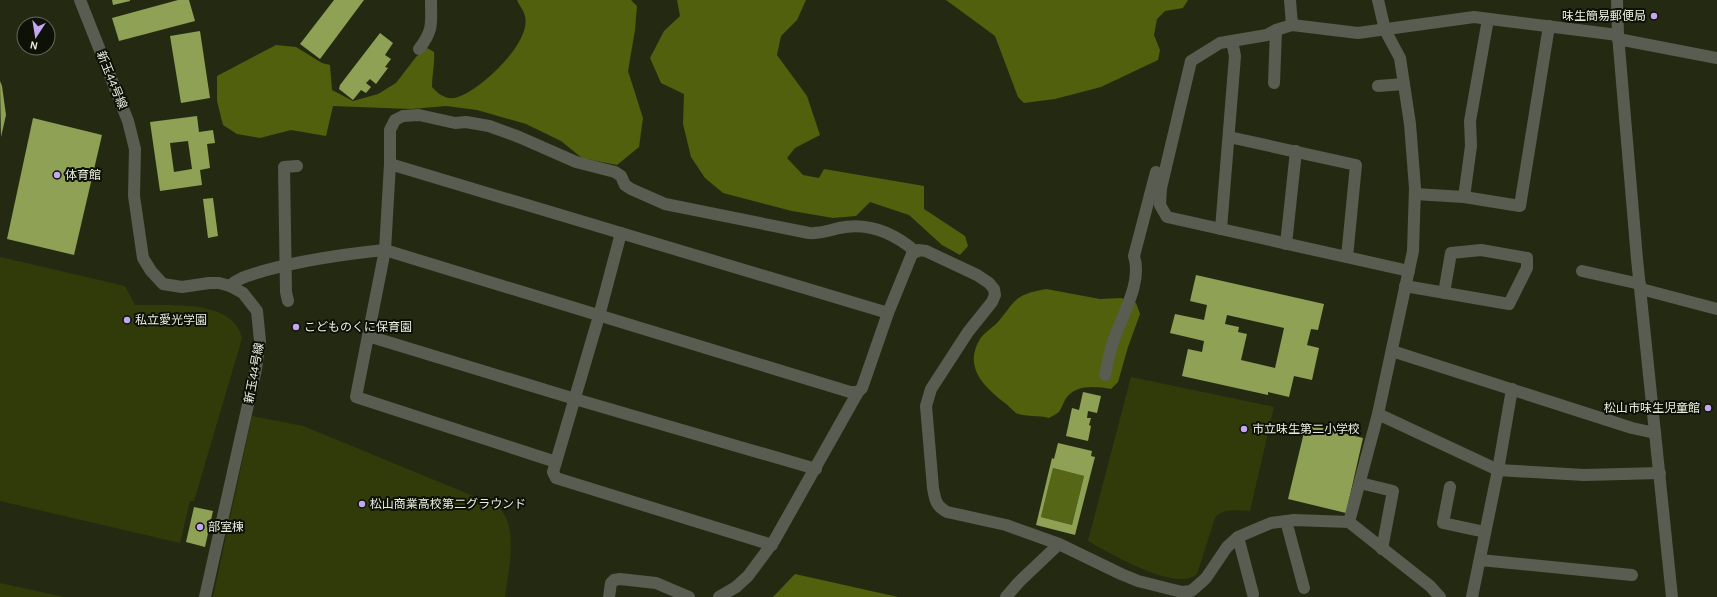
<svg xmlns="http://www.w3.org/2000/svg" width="1717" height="597" viewBox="0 0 1717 597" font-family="Karla,'Noto Sans JP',sans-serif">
	<rect width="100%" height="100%" fill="#242a12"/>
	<g fill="#313b0a">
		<path d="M0,257L125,286L135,305C167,306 233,298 242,338L194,501H190L180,543L0,501Z"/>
		<path d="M1131,377L1274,407L1250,511C1238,511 1223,507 1215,518L1197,574C1176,593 1110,553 1088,541Z"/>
		<path d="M252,416L303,426L483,500C488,503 496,505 500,509C519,529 508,572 505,597H213Z"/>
		<polygon points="0,583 64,597 0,597"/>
	</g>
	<g fill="#50600d">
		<path d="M517,0H631L637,6L635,30L628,71L643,118L639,147L617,165L582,158L561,141L526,124L477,110L446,106L411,109L333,106L326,136L291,130L260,138L237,134L223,125L217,101V76L276,45L296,47L322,63L330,65L332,90L353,101L378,94L396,83L416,57L427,48L434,52C435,64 432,74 432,87C438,94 447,101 458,97C481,90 532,42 525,16C524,11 519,5 517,0Z"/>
		<polygon points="677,0 806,0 797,20 781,36 777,55 807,96 820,135 795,148 787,158 803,175 819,178 824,169 924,186 924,209 965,236 968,246 960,255 942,245 909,215 870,202 856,216 833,218 792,211 723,193 705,178 691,157 683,124 684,94 661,83 650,58 664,31 680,16"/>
		<polygon points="946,0 1188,0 1183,8 1165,11 1157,19 1154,35 1160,50 1158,60 1101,87 1055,99 1024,103 1018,97 995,36"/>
		<path d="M1046,289L1100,299L1121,298L1136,303L1140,314L1128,347L1118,382L1111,389C1095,386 1074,384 1065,400C1059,412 1062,411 1049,418C1039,415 1024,417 1016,413C1012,410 1009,406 1005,403C984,387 963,367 980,339C984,333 993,327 998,322C1004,315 1009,307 1015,301C1023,293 1036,291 1046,289Z"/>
		<polygon points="795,574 898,597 773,597"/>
	</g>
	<polygon fill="#556616" points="1053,468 1084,476 1072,525 1041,517"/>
	<g fill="#8ea155" fill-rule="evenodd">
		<polygon points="112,0 130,0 130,1 113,5"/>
		<polygon points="178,0 189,0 195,21 119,41 112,18"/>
		<polygon points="334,0 364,0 320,59 300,44"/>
		<polygon points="200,31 210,98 181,103 170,36"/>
		<polygon points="380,33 393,43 385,55 391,59 385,67 388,68 376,84 370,79 366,83 371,87 366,93 361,90 353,100 339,89 340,85"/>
		<polygon points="0,81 2,86 6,115 1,137"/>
		<path d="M197,116L199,132L213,130L215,143L207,144L210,168L200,170L202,185L160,191L150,122ZM188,141L192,169L174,172L170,143Z"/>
		<polygon points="33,118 102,135 74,255 7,239"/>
		<polygon points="213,198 218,236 208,238 203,199"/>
		<path d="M1196,275L1324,304L1318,330L1311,329L1307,345L1319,348L1312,380L1294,376L1289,397L1268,392V395L1182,376L1188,349L1202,352L1204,341L1170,333L1175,314L1204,320L1207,305L1190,301ZM1227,315L1284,328L1275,368L1241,360L1247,334L1238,332L1239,327L1225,324Z"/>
		<polygon points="1083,392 1101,396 1097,413 1088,411 1087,418 1091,418 1089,425 1091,426 1088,441 1066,436 1072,408 1079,410"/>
		<polygon points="1306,424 1363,438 1346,513 1288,499"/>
		<path d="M1058,443L1092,451L1091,456L1095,457L1075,535L1036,525L1052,458L1054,459ZM1053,468L1084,476L1072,525L1041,517Z"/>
		<polygon points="194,507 213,511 205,547 186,542"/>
	</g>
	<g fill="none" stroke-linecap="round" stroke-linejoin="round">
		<g stroke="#595c51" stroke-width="12">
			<polyline points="80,0 128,121 135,149 134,196 143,258 151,271 163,284 182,287 209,283 219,283 230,286 243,293 257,311 260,341 256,369 205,597"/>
			<polyline points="1290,0 1292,25"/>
			<polyline points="1617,0 1618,35 1637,259 1672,597"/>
			<polyline points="1618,39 1717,58"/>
			<path d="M419,49C434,29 431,24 431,0"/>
			<polyline points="1274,83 1276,30"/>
			<polyline points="1378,86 1404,84"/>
			<polyline points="1229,137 1356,165 1347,257"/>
			<path d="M390,164V130L395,120L403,116L419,115L455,123L466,122L489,126L519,137L576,162L615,172L621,176L625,185L631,189L665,204L809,233C820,234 828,231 839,228C868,222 894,233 916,252"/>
			<polyline points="1415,194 1464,197 1520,206 1549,26"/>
			<polyline points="1464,197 1471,146 1470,121 1488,19"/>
			<polyline points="1221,229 1235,56 1232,41"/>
			<polyline points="621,233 599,316 556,462 553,472 556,478 772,545"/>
			<polyline points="1286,244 1296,151"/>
			<polyline points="1409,271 1167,217 1160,205 1161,188 1191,61 1220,43 1267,35 1276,30 1292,25 1358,33 1474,17 1618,35"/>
			<polyline points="1582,271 1640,284"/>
			<path d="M230,286C239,277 251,275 263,271C303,260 344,254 385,250L850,392H858"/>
			<polyline points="1405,286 1509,304 1527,268 1527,258 1481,250 1451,253 1444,293"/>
			<polyline points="1641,289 1717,309"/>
			<polyline points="288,301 286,292 284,167 297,166"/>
			<polyline points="368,336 356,397 556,462"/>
			<polyline points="1392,351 1632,428 1655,433"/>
			<path d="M1105,375C1107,365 1109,355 1112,345C1120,318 1143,284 1134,256L1156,172"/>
			<polyline points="1378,414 1498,470 1584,475 1660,473"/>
			<polyline points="816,469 575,399 368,336 385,250 390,164 888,313"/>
			<polyline points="1360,483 1393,491 1382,549"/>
			<polyline points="1450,487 1443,523 1485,532"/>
			<polyline points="1286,521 1304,588"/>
			<polyline points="1349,522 1378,414 1413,251 1415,188 1410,124 1400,58 1385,30 1378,0"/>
			<polyline points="1238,537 1253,594"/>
			<polyline points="1480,560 1632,575"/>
			<polyline points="609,597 611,583 614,580 620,579 656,583 689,597"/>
			<path d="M719,597L736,587L748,576L774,541L858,392L862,388L888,313L912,254L918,250L926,251L977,275L989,283L994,289L995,295L992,302L968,332L931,389L926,406L933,488C935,500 936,506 947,512L1006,525L1059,544L1121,574L1138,581L1182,592L1191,591L1196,587L1206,578L1227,547L1238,537L1252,531L1271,523L1294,520L1349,522L1430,586L1440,597"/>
			<polyline points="1006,597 1019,582 1059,544"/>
			<polyline points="1472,597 1498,470 1512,389"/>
		</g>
	</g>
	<g fill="#c3a7f2" stroke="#0e1107" stroke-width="1.5">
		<circle cx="1654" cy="16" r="4"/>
		<circle cx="57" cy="175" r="4"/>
		<circle cx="127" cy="320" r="4"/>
		<circle cx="296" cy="327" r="4"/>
		<circle cx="1708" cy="408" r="4"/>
		<circle cx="1244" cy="429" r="4"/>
		<circle cx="362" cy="504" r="4"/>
		<circle cx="200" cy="527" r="4"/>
	</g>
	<g text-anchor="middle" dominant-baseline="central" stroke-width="4" stroke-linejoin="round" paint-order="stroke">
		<g font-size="12" fill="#e9edde" stroke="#0e1107" text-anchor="start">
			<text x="1646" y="16" text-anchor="end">味生簡易郵便局</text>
			<text x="65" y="175">体育館</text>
			<text x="135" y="320">私立愛光学園</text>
			<text x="304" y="327">こどものくに保育園</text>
			<text x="1700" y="408" text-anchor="end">松山市味生児童館</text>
			<text x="1252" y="429">市立味生第二小学校</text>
			<text x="370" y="504">松山商業高校第二グラウンド</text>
			<text x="208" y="527">部室棟</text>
		</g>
		<g font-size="12" fill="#e9edde" stroke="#0e1107">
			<text transform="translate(112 80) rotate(68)">新玉44号線</text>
			<text transform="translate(254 373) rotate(-80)">新玉44号線</text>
		</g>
	</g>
	<g transform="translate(36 36) rotate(192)"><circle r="19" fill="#0e1107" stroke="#66695d"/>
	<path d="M0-3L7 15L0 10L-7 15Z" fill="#c3a7f2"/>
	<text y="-6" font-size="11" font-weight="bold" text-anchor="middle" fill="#e9edde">N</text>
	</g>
</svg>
